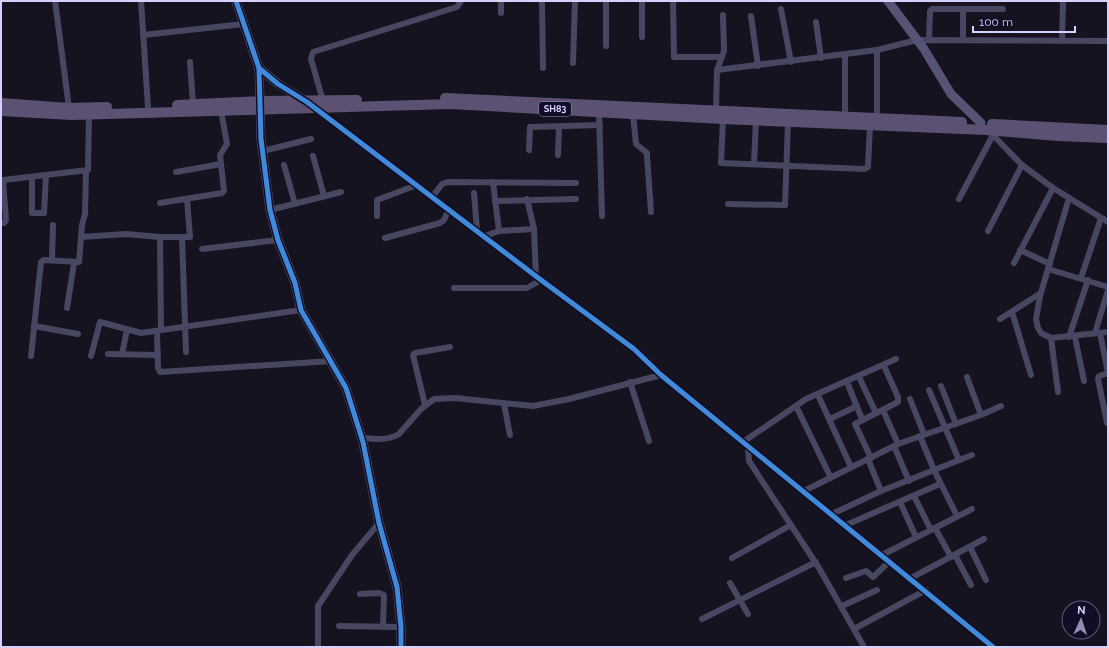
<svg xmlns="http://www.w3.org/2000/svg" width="1109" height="648" viewBox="0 0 1109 648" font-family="Raleway,sans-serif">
	<rect width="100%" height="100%" fill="#151320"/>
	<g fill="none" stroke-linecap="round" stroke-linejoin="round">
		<g stroke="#474761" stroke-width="6">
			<polyline points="55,1 69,108"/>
			<polyline points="141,1 148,107"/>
			<polyline points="501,1 501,13"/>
			<polyline points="542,1 543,68"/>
			<polyline points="642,1 642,37"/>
			<polyline points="673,1 674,57 722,57"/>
			<polyline points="781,9 791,62"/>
			<polyline points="963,9 963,36"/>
			<polyline points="751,16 758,66"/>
			<polyline points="816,22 821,58"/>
			<polyline points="143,35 244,24"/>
			<polyline points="929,40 930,11 932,9 1003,9"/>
			<polyline points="1062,41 1063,1"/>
			<polyline points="606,46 606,1"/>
			<polyline points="190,62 193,104"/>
			<polyline points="573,63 575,1"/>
			<polyline points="717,70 877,50 917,40 1108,41"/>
			<polyline points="323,101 311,59 313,52 457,7 461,1"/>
			<polyline points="316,109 541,280 634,349 661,375 993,647"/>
			<polyline points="716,110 717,70 724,51 723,15"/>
			<polyline points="599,112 602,216"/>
			<polyline points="633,114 636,144 647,153 647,156 651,212"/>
			<polyline points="845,117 845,55"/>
			<polyline points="723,119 721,163 864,169 868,167 870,125"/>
			<polyline points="877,119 877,50"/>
			<polyline points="988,130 1022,165 1053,188 1108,222"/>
			<polyline points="529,150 530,127 600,125"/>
			<polyline points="263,151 311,139"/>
			<polyline points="558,155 559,126"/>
			<polyline points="313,156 324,196"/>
			<polyline points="754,164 756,120"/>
			<polyline points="284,165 295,204"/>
			<polyline points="176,172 221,164"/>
			<polyline points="32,177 32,213 44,213 46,175"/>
			<polyline points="493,182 499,231"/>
			<polyline points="474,193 477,230"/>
			<polyline points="433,196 442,184 448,182 576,183"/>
			<polyline points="1069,198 1040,296 1036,319 1038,328 1041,333 1051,338 1108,332"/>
			<polyline points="527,199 534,229 536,276"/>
			<polyline points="959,199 993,135"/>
			<polyline points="495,201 576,199"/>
			<polyline points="160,203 222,193 224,191 220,155 227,144 221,111"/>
			<polyline points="728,204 785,205 788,122"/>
			<polyline points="270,210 341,192"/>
			<polyline points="377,216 377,200 417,185"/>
			<polyline points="1,223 4,223 6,220 3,180 88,170 89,115"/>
			<polyline points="988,231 1022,165"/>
			<polyline points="485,236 499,231 534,229"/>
			<polyline points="81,237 126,234 160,237 190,237 187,199"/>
			<polyline points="160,237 161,330"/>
			<polyline points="182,237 186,352"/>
			<polyline points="385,238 440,223 444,220 449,209"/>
			<polyline points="202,249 278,240"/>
			<polyline points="1020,250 1050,264"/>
			<polyline points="52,260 53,225"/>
			<polyline points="1014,263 1053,188"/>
			<polyline points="1048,269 1108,287"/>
			<polyline points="1081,278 1101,218"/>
			<polyline points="454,288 527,288 541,280"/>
			<polyline points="67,308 74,263"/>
			<polyline points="1012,312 1031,375"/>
			<polyline points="1000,319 1041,293"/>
			<polyline points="34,326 78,334"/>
			<polyline points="157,331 158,368 160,372 332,361"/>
			<polyline points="1095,333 1108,290"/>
			<polyline points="1100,333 1108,373"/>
			<polyline points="1069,337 1088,280"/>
			<polyline points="1075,337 1084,381"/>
			<polyline points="1051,338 1058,392"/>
			<polyline points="108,354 158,355"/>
			<polyline points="122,354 127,330"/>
			<polyline points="31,356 41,262 44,260 79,262 82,225 85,214 86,171"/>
			<polyline points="91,356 100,322 141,333 301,310"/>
			<polyline points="859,377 876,413"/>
			<polyline points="967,377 981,415"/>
			<polyline points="630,382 649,441"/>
			<polyline points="847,382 862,419"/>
			<polyline points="941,386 956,424"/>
			<polyline points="929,390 959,460"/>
			<polyline points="818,395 851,467"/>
			<polyline points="910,399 924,434"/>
			<polyline points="504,404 510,435"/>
			<polyline points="425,405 413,355 415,353 450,347"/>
			<polyline points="796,406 831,478"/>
			<polyline points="883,410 898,444"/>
			<polyline points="830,419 857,406"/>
			<polyline points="1107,423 1098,379 1099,376 1108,373"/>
			<polyline points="920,436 934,470 957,516"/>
			<path d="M362,438C375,439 387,441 399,434L421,409L434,399L455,398L533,406L569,399L661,375"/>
			<polyline points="743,442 806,399 896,359"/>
			<polyline points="748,446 749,461 819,568 864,647"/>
			<polyline points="894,446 909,481"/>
			<polyline points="871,458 855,424 898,402 898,397 884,366"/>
			<polyline points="868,459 881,491"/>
			<polyline points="804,491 898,444 981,415 1001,406"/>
			<polyline points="914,496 931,530"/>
			<polyline points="900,502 916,537"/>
			<polyline points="832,514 881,491 972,455"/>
			<polyline points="846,525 940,484"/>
			<polyline points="935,528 951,557"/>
			<polyline points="970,547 986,580"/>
			<polyline points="882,555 972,509"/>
			<polyline points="955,555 971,585"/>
			<polyline points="732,558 791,525"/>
			<polyline points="846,578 866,571 873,577 890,561"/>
			<polyline points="911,578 984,539"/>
			<polyline points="730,583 748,614"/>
			<polyline points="360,594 379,593 384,595 383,627"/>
			<polyline points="842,606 877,590"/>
			<polyline points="702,619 816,562"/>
			<polyline points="339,626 401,627"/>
			<polyline points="854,629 926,590"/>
			<polyline points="318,647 318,606 352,555 379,523"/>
		</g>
		<g stroke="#565474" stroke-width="9">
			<polyline points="236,1 259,68 278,84 307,102"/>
			<polyline points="888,1 924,49 951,94 981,123"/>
			<polyline points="259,68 261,139 270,210 278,240 295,283 301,310 346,388 363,442 379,523 397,587 401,627 401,647"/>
		</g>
		<g stroke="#5c5172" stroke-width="10">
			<polyline points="445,98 962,122"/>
			<polyline points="1,103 69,108 107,107"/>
			<polyline points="177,105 259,101 357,100"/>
			<polyline points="1,111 72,115 451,104 723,119 987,130 1058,136 1108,138"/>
			<polyline points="992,124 1108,130"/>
		</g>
		<defs>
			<g id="cycleway">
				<polyline points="236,1 259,68 278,84 307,102 541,280 634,349 661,375 993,647"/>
				<polyline points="259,68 261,139 270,210 278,240 295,283 301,310 346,388 363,442 379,523 397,587 401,627 401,647"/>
			</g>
		</defs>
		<use href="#cycleway" stroke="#110d26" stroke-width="8"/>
		<use href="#cycleway" stroke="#408adc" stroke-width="5"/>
	</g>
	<g text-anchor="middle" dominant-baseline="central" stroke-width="3.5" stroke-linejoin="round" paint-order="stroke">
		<rect fill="#110d26" stroke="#9b97be" stroke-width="1" x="539" y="102" width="32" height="14" rx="3"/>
		<g font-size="9" font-weight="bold" fill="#d6d2ff">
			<text x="555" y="109">SH83</text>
		</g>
	</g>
	<rect width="1109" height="648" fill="none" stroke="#d6d2ff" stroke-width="4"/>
	<g transform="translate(1081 620) rotate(3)"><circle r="19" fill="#110d26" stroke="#605c7d"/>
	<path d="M0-3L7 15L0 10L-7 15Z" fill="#928fb1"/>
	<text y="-6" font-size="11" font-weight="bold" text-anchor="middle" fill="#d6d2ff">N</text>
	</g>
	<path d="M973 26v6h102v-6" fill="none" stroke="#d6d2ff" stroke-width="2"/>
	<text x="979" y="26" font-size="12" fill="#d6d2ff" stroke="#110d26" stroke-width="3" paint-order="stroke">100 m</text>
</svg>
